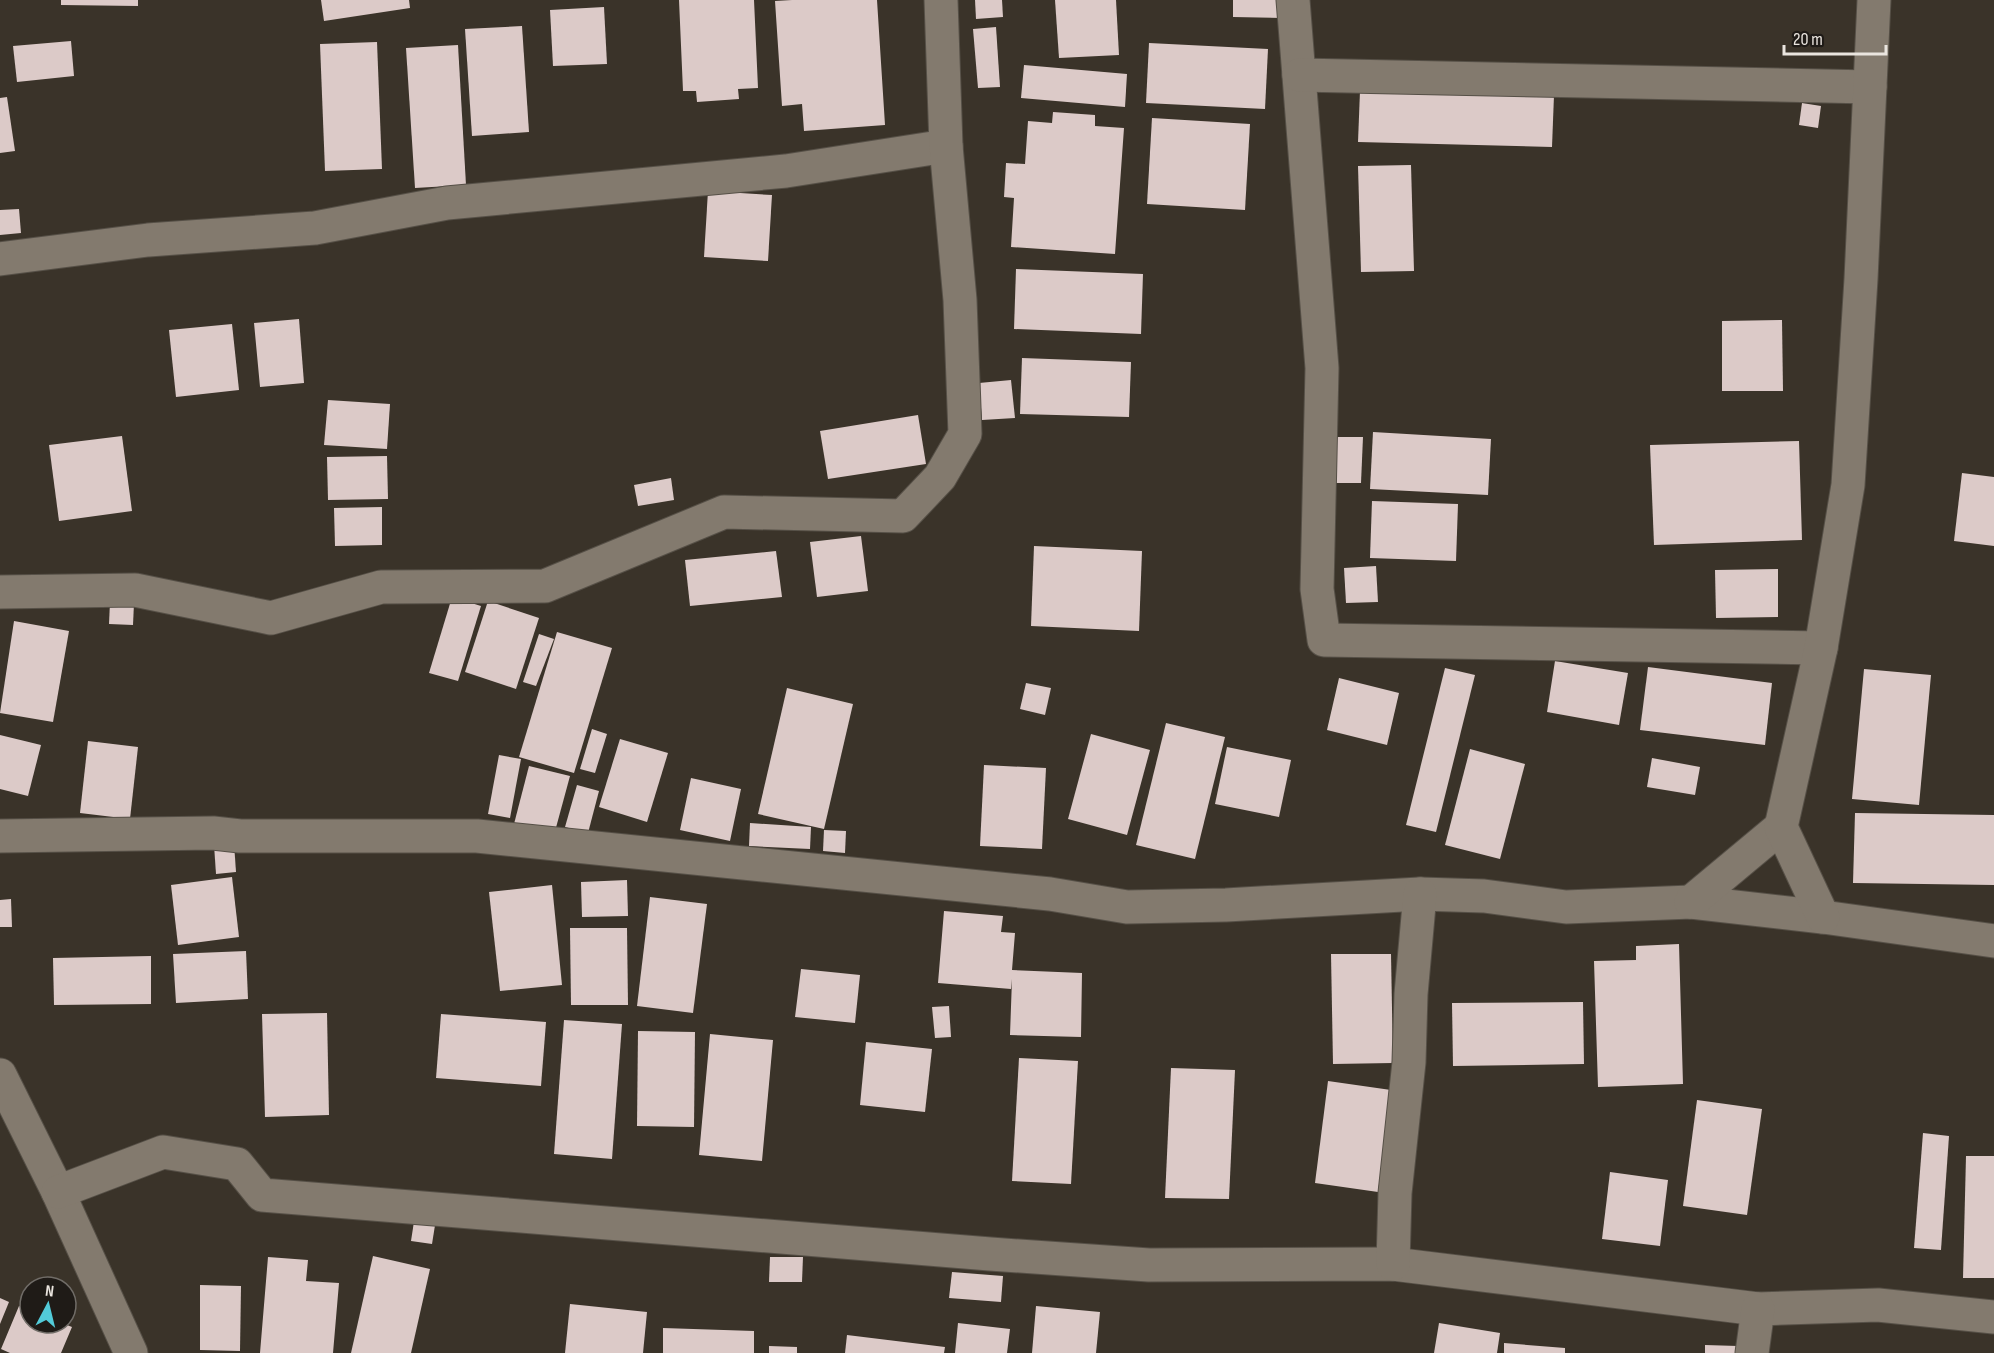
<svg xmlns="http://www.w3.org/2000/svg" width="1994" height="1353" viewBox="0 0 1994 1353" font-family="'Sofia Sans Condensed',sans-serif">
	<rect width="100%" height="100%" fill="#3a3329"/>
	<g fill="#dccac8">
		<polygon points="61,0 138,0 138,6 61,5"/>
		<polygon points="321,0 409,0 410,8 324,21"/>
		<polygon points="679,0 754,0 758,88 738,89 739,99 697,102 696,91 683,91"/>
		<polygon points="792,0 877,0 885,125 804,131 802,104 782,106 775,1"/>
		<polygon points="975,0 1002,0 1003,17 976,19"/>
		<polygon points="1055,0 1116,0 1119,55 1059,58"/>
		<polygon points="1233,0 1283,0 1283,18 1233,17"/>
		<polygon points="604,7 607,64 553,66 550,10"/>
		<polygon points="522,26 529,132 472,136 465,29"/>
		<polygon points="996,27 1000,87 978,88 973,29"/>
		<polygon points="71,41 74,76 17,82 13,46"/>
		<polygon points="377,42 382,169 325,171 320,44"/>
		<polygon points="1149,43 1268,49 1265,109 1146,103"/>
		<polygon points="458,45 466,185 415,188 406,48"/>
		<polygon points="1024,65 1127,74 1125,107 1021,98"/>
		<polygon points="1360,91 1554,95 1552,147 1358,142"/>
		<polygon points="7,97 15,151 0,153 0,98"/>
		<polygon points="1802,103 1821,106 1818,128 1799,125"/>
		<polygon points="1053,112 1095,115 1095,126 1124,128 1115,254 1011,247 1014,198 1004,197 1006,163 1025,164 1028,121 1052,123"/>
		<polygon points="1152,118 1250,124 1245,210 1147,204"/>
		<polygon points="1411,165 1414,271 1361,272 1358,166"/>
		<polygon points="708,191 772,195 768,261 704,257"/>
		<polygon points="19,209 21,233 0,235 0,210"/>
		<polygon points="1016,269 1143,274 1141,334 1014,329"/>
		<polygon points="299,319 304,383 260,387 254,323"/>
		<polygon points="1782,320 1783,391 1722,391 1722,321"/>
		<polygon points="232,324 239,390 176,397 169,330"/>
		<polygon points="1022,358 1131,362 1129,417 1020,414"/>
		<polygon points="1011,380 1015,418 982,420 979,383"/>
		<polygon points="328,400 390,404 387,449 324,445"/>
		<polygon points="918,415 926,464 828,479 820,431"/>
		<polygon points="1373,432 1491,439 1488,495 1370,489"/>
		<polygon points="122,436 132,511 59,521 49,445"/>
		<polygon points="1337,437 1363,437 1361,483 1335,483"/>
		<polygon points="1799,441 1802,540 1654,545 1650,445"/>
		<polygon points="387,456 388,499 328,500 327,457"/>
		<polygon points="1962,473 1994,477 1994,546 1954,541"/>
		<polygon points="671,478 674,500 638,506 634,485"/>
		<polygon points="1372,501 1458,504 1456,561 1370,558"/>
		<polygon points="382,507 382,545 335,546 334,508"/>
		<polygon points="861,536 868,591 817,597 810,542"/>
		<polygon points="1034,546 1142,551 1139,631 1031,626"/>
		<polygon points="776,551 782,597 690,606 685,560"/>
		<polygon points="1376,566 1378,602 1346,603 1344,568"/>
		<polygon points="1778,569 1778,617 1716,618 1715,570"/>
		<polygon points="452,597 481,606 458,681 429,673"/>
		<polygon points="488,601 539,618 516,689 465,672"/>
		<polygon points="110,602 134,603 133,625 109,624"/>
		<polygon points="14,621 69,631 53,722 0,713"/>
		<polygon points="557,632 612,648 574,773 519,757"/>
		<polygon points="539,634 554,639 536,686 523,682"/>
		<polygon points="1555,661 1628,673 1619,725 1547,712"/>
		<polygon points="1648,667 1772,683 1765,745 1640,730"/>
		<polygon points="1445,668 1475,675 1436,832 1406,825"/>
		<polygon points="1864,669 1931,675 1919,805 1852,799"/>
		<polygon points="1339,678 1399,693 1387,745 1327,730"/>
		<polygon points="1026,683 1051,688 1045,715 1020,709"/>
		<polygon points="787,688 853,704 824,829 758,814"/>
		<polygon points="1166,723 1225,737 1195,859 1136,845"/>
		<polygon points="592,729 607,734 595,773 580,769"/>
		<polygon points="1091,734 1150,750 1127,835 1068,819"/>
		<polygon points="0,735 41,745 28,796 0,789"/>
		<polygon points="620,739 668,753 647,822 599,807"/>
		<polygon points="88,741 138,747 130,819 80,813"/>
		<polygon points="1227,747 1291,760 1279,817 1215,804"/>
		<polygon points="1470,749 1525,764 1500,859 1445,845"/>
		<polygon points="499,755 521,759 510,818 488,814"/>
		<polygon points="1652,758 1700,767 1695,795 1647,787"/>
		<polygon points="984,765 1046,768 1042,849 980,846"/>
		<polygon points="529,766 570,776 554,835 514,824"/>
		<polygon points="691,778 741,789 730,841 680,830"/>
		<polygon points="577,785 599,791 588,833 565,827"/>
		<polygon points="1855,813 1994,815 1994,885 1853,883"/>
		<polygon points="750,823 811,827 810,849 749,846"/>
		<polygon points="824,830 846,831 845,853 823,851"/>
		<polygon points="234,843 236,872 216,874 214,845"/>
		<polygon points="232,877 239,937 178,945 171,885"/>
		<polygon points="627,880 628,916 582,917 581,882"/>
		<polygon points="552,885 562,985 500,991 489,892"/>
		<polygon points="650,897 707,904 693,1013 637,1006"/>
		<polygon points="11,899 12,927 0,927 0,900"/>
		<polygon points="944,911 1003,916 1001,932 1015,933 1012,970 1082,973 1081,1037 1010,1035 1012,979 1011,989 938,983"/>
		<polygon points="570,928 627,928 628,1005 571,1005"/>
		<polygon points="1679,944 1683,1084 1598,1087 1594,961 1636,960 1636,946"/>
		<polygon points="246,951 248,999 176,1003 173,954"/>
		<polygon points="1331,954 1391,954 1393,1063 1333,1064"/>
		<polygon points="151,956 151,1004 54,1005 53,958"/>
		<polygon points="801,969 860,975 855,1023 795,1017"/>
		<polygon points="1583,1002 1584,1064 1453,1066 1452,1003"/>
		<polygon points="949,1006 951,1037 935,1038 932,1007"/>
		<polygon points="327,1013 329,1115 265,1117 262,1014"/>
		<polygon points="441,1014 546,1022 541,1086 436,1078"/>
		<polygon points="564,1020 622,1024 612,1159 554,1154"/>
		<polygon points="638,1031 695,1032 694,1127 637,1126"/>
		<polygon points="710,1034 773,1040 762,1161 699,1155"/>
		<polygon points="866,1042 932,1049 925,1112 860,1105"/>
		<polygon points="1019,1058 1078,1061 1071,1184 1012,1181"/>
		<polygon points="1171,1068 1235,1070 1229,1199 1165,1198"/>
		<polygon points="1328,1081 1391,1090 1378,1192 1315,1183"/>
		<polygon points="1697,1100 1762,1109 1747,1215 1683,1206"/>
		<polygon points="1923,1133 1949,1136 1941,1250 1914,1248"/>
		<polygon points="1966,1156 1994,1156 1994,1278 1963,1278"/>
		<polygon points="1610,1172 1668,1180 1660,1246 1602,1239"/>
		<polygon points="415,1215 436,1219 432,1244 411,1241"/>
		<polygon points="373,1256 430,1269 411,1353 351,1353"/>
		<polygon points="268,1257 308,1260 306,1281 339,1283 333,1353 260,1353"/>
		<polygon points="770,1257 803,1257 802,1282 769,1282"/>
		<polygon points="952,1272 1003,1276 1001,1302 949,1298"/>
		<polygon points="200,1285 241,1286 240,1351 200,1350"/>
		<polygon points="0,1298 9,1302 0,1324"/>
		<polygon points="570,1304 647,1312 643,1353 565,1353"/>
		<polygon points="19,1306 30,1310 30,1323 62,1323 72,1327 61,1353 10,1353 1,1349"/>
		<polygon points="1036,1306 1100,1312 1096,1353 1032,1353"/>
		<polygon points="958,1323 1010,1329 1007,1353 955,1353"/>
		<polygon points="1439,1323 1500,1333 1497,1353 1434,1353"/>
		<polygon points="663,1328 754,1331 754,1353 663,1353"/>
		<polygon points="847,1335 945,1347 944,1353 845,1353"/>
		<polygon points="1504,1343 1565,1348 1565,1353 1504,1353"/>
		<polygon points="1705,1345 1738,1346 1737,1353 1705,1353"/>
		<polygon points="769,1346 797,1347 797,1353 769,1353"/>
	</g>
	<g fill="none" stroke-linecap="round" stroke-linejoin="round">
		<defs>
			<g id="minor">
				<polyline points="1293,0 1322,368 1317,589 1324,640 1821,648"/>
				<polyline points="1299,75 1870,87"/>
				<polyline points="0,259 148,240 315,228 447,203 786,171 946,146"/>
				<polyline points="0,592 135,590 271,618 381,587 545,586 724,512 903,516 940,477 965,434 960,300 946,146 941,0"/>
				<polyline points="0,836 213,833 240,836 477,836 1050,894 1127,907 1226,905 1420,894 1484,896 1566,907 1691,902 1823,917 1994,941"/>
				<polyline points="1691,902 1781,827"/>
				<polyline points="1823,917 1781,827 1821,648 1848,485 1861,279 1874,0"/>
				<polyline points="0,1075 58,1192 131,1353"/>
				<polyline points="58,1192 163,1152 237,1164 262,1195 990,1254 1149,1265 1393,1264 1758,1309 1878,1305 1994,1317"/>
				<polyline points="1393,1264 1395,1193 1409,1062 1411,994 1420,894"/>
				<polyline points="1752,1353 1758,1309"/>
			</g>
		</defs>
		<use href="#minor" stroke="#565047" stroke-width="35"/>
		<use href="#minor" stroke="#837a6e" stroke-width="33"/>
	</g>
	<g transform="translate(48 1305) rotate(7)"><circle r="28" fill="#1f1b17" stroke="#706c67" stroke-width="1.5"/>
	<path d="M0-4.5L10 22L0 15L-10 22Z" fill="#52cbd9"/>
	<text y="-9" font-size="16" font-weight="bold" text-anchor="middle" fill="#eae5df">N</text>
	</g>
	<path d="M1784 45v9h102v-9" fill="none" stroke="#eae5df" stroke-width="3"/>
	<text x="1793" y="45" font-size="18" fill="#eae5df" stroke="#1f1b17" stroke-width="4.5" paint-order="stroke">20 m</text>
</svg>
